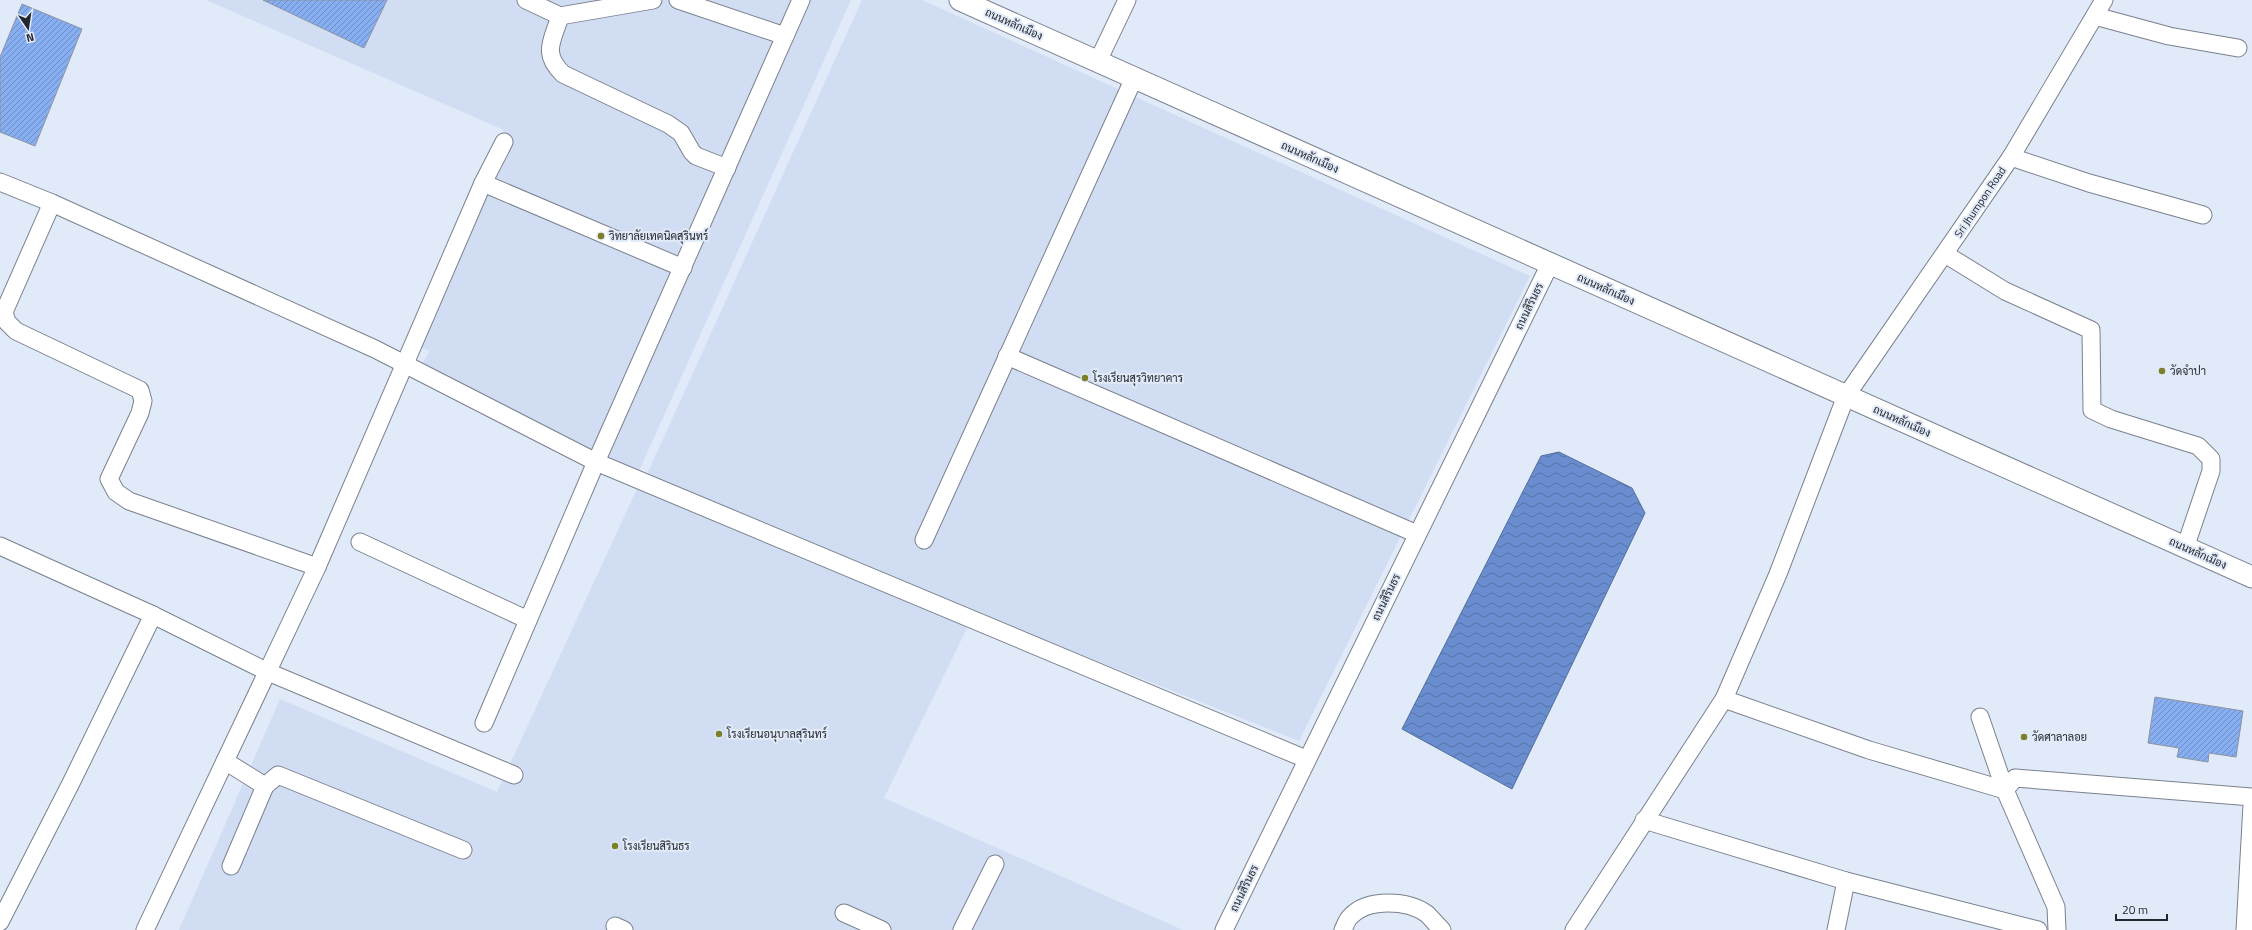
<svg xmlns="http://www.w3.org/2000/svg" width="2252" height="930" viewBox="0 0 2252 930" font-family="'Titillium Web',Sarabun,sans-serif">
	<defs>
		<pattern id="water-waves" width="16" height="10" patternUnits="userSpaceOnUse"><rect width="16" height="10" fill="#698dce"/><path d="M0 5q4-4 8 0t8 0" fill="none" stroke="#5673a7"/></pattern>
		<pattern id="building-hatch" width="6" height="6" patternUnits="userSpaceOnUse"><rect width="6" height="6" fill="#87aef1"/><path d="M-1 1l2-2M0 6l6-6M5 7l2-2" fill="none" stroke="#6e8dc3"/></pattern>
	</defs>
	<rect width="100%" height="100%" fill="#e1eaf8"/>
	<g fill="#d1ddf3">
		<polygon points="206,0 851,0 639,471 415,375 430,351 409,342 504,130"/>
		<polygon points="862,0 922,0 1530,276 1299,741 644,481"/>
		<polygon points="641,480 971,620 884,798 1183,930 179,930 280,699 497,792"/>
	</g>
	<polygon fill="url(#water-waves)" stroke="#546e9d" points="1559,452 1632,488 1645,513 1512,789 1402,729 1541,456"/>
	<g fill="url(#building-hatch)" stroke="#8c94a1">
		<polygon points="263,0 387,0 364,48"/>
		<polygon points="22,4 82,29 35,146 0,132 0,57"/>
		<polygon points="2155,697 2243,711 2236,757 2209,753 2208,762 2177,757 2179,748 2148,743"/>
	</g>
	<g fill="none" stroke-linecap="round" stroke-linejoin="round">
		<defs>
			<g id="minor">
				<polyline points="526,0 560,16 653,0"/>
				<polyline points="678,0 785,36"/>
				<path d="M560,16C553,40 541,53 563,74L668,124L681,133L692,152L696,156L727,168"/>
				<polyline points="2095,16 2169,36 2238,48"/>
				<polyline points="1098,61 1127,0"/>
				<polyline points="2011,157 2089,183 2203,215"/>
				<polyline points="0,182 52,203 375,349 596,462 1306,759"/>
				<polyline points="483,183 683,268"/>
				<polyline points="52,203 4,312 7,322 16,331 140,390 143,401 140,413 109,479 116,492 129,501 317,567"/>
				<polyline points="1945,254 2005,291 2091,330 2092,410 2111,419 2198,446 2211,459 2211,471 2185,548"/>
				<polyline points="1007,356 1417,534"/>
				<polyline points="924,540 1134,78"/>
				<polyline points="360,542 528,620"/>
				<polyline points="0,546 153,615 268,672 514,775"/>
				<polyline points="1724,699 1869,750 2005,790 2015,778 2252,797"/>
				<polyline points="1980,717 2005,790 2056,907 2057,930"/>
				<polyline points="484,723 596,462 801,0"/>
				<polyline points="225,761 265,786 278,775 463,850"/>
				<polyline points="1644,820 1846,881 2038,930"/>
				<polyline points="231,866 265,786"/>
				<polyline points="844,913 882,930"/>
				<polyline points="0,922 71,783 153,615"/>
				<polyline points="615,926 624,930"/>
				<polyline points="145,930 317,567 483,183 504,142"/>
				<polyline points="962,930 995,864"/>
				<polyline points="1224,930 1550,264"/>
				<path d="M1343,930C1345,926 1347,919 1351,916C1368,898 1408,900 1427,914C1432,919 1437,925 1442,930"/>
				<polyline points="1574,930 1724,699 1778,574 1846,396 2011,157 2104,0"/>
				<polyline points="1836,930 1846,881"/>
				<polyline points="2245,930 2252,805"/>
			</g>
			<polyline id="major" points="960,0 2252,577"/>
		</defs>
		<use href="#minor" stroke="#7a818e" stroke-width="19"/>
		<use href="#major" stroke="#7a818e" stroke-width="23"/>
		<use href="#minor" stroke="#fff" stroke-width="17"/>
		<use href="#major" stroke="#fff" stroke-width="21"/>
	</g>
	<g fill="#7c8029" stroke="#e1eaf8" stroke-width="1.5">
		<circle cx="601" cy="236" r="4"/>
		<circle cx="2162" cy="371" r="4"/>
		<circle cx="1085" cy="378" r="4"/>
		<circle cx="719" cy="734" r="4"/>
		<circle cx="2024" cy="737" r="4"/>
		<circle cx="615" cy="846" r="4"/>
	</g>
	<g text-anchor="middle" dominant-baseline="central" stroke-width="4" stroke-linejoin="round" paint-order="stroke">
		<g font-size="11" fill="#23262c" stroke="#e1eaf8">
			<text transform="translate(1014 24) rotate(24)">ถนนหลักเมือง</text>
			<text transform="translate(1310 157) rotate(24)">ถนนหลักเมือง</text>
			<text transform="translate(1980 202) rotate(-56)">Sri Jhumpon Road</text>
			<text transform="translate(1606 289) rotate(24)">ถนนหลักเมือง</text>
			<text transform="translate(1529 306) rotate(-64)">ถนนสิรินธร</text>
			<text transform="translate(1902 421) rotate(24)">ถนนหลักเมือง</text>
			<text transform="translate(2198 553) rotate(24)">ถนนหลักเมือง</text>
			<text transform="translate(1386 597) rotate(-64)">ถนนสิรินธร</text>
			<text transform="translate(1244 888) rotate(-64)">ถนนสิรินธร</text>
		</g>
		<g font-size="11" fill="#23262c" stroke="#e1eaf8" text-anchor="start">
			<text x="609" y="236">วิทยาลัยเทคนิคสุรินทร์</text>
			<text x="2170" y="371">วัดจำปา</text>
			<text x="1093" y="378">โรงเรียนสุรวิทยาคาร</text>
			<text x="727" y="734">โรงเรียนอนุบาลสุรินทร์</text>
			<text x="2032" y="737">วัดศาลาลอย</text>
			<text x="623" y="846">โรงเรียนสิรินธร</text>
		</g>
	</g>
	<g transform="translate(28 28) rotate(167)" stroke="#e1eaf8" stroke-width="3" paint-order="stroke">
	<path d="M0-3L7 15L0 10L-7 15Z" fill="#23262c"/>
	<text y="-6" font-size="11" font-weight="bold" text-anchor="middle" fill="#23262c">N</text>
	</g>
	<path d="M2116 914v6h51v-6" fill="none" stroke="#23262c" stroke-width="2"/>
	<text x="2122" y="914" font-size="12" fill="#23262c" stroke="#e1eaf8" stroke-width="3" paint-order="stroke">20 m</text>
</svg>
